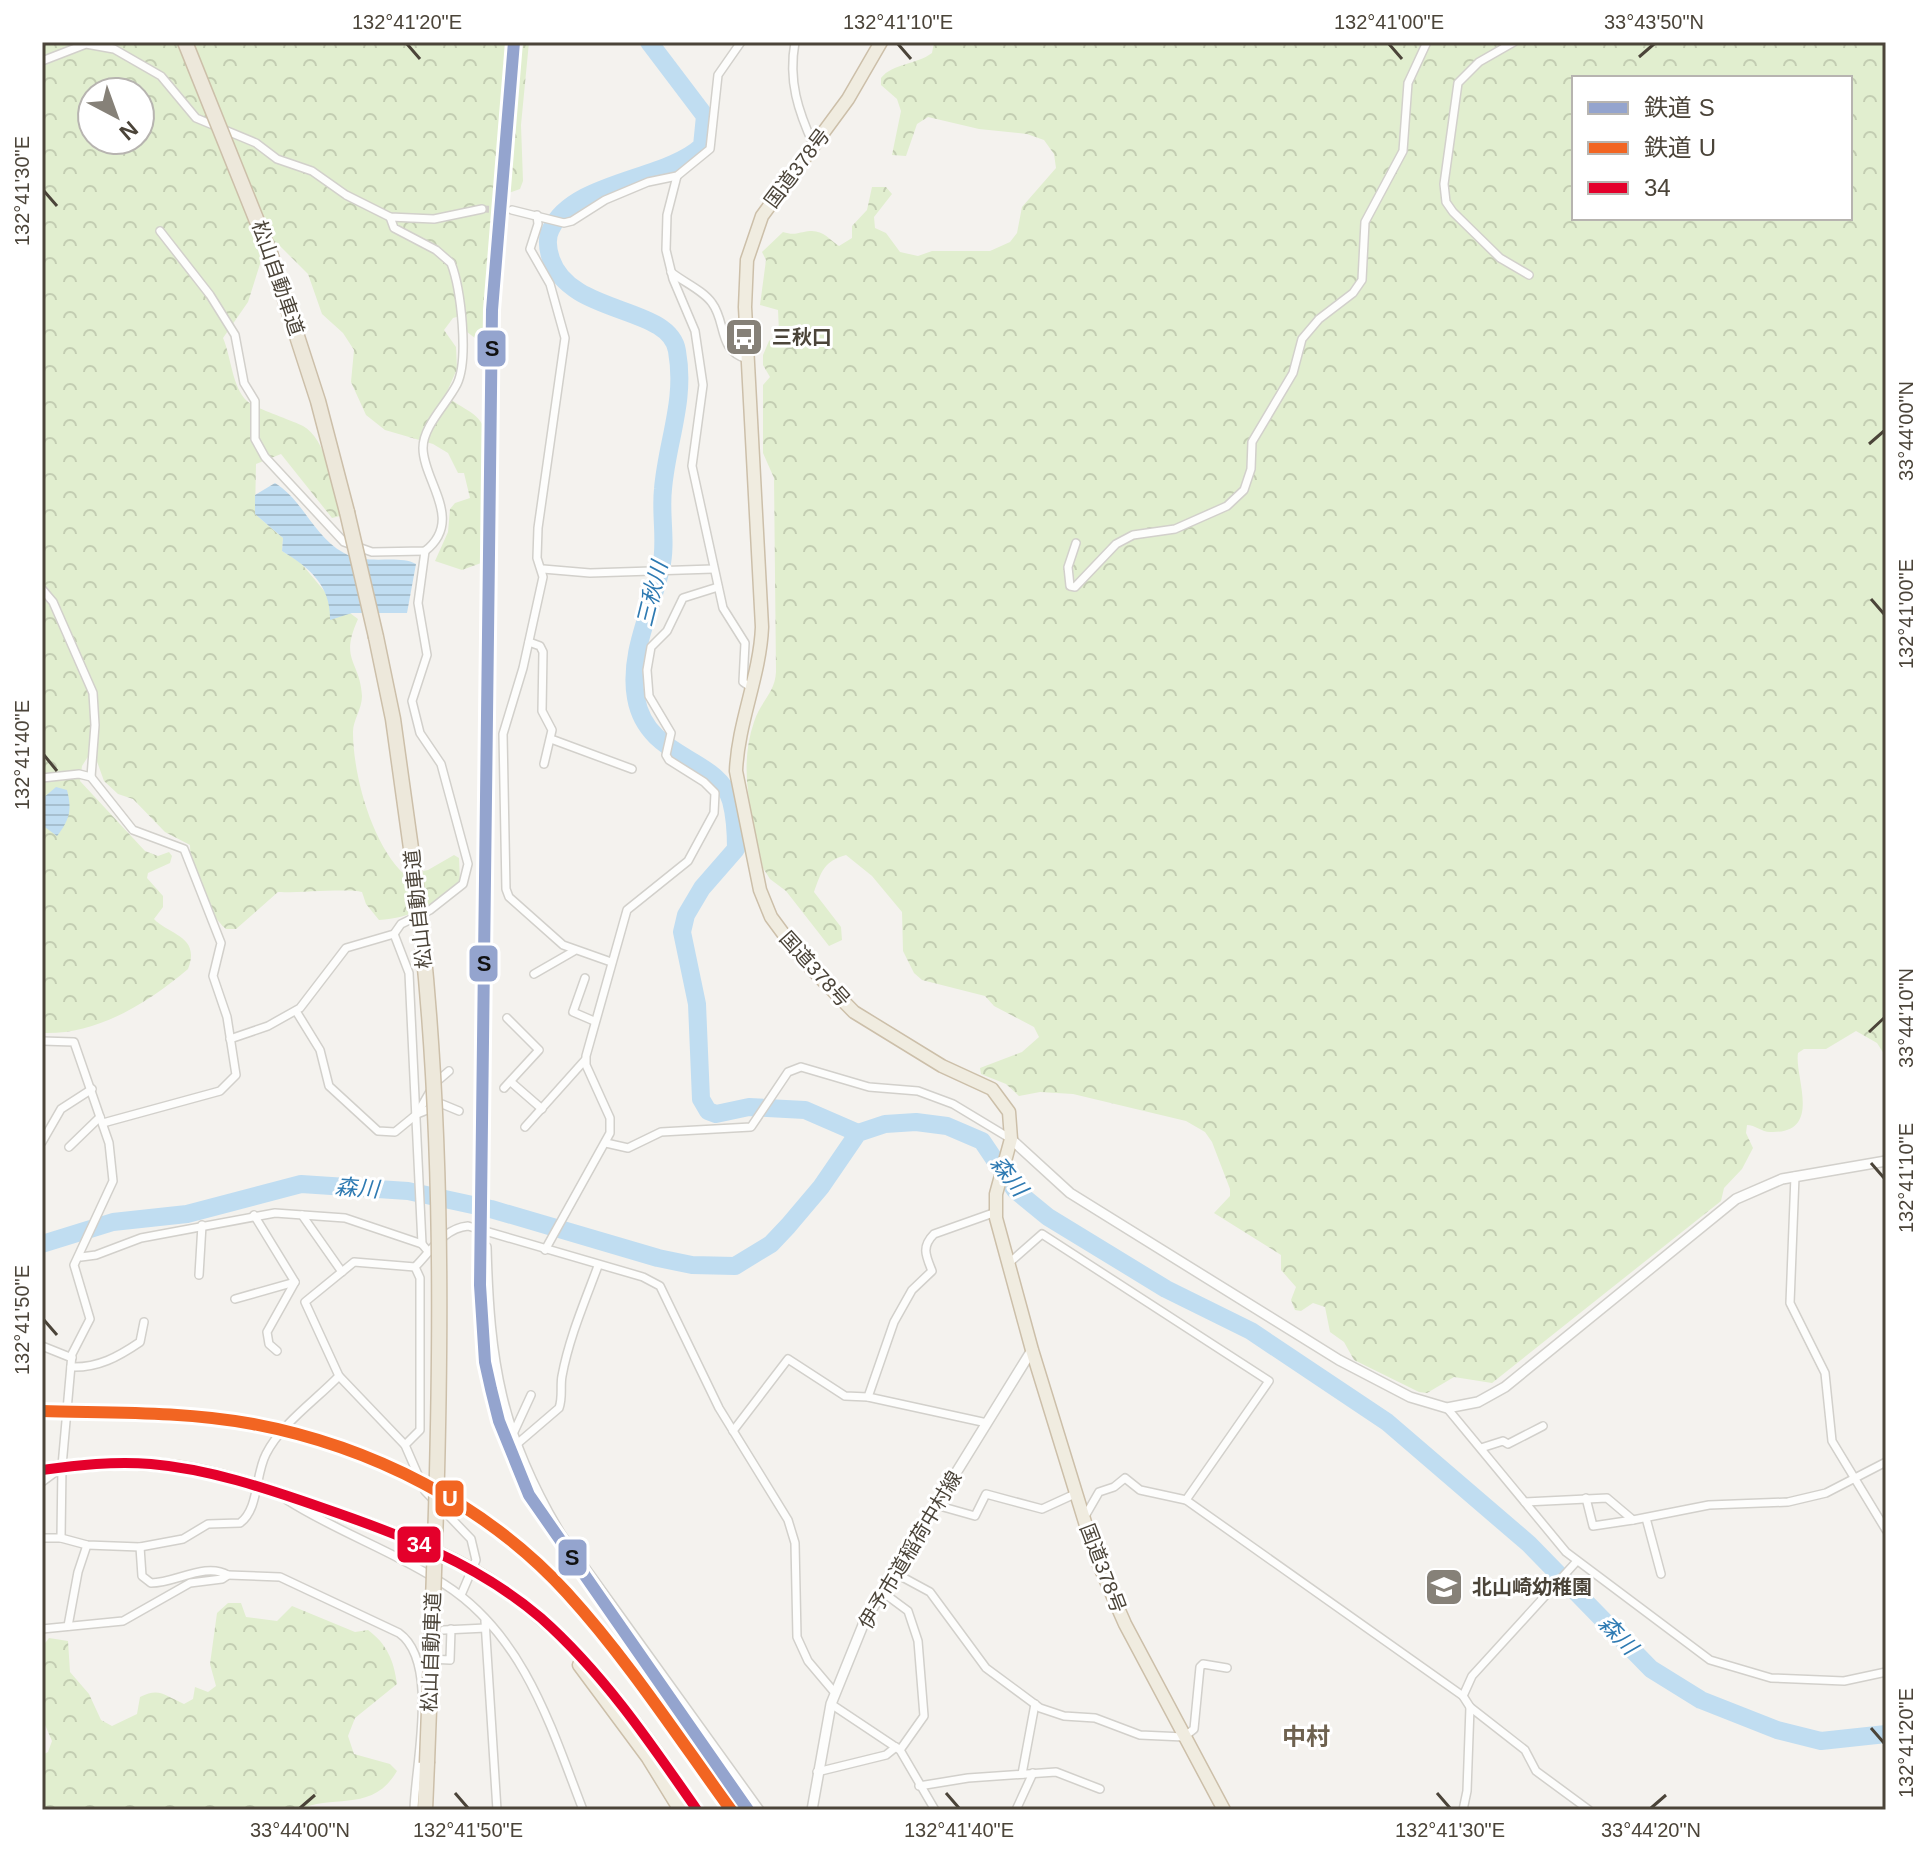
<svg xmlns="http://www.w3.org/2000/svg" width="1928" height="1852" viewBox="0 0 1928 1852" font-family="Helvetica,'Noto Sans JP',sans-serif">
	<defs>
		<pattern id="forest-crowns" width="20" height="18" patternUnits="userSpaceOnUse" patternTransform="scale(2)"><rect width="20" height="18" fill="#e1eecf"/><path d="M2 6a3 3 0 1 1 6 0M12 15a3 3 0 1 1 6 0" fill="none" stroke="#c3cdb2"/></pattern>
		<pattern id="water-rules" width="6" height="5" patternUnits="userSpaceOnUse" patternTransform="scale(2)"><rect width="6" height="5" fill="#c0ddf1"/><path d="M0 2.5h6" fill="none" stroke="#a6bfcf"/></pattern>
	</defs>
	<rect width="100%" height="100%" fill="#f4f2ee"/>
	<g fill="url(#forest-crowns)" fill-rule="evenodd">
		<path d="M42,42H529L521,125L523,181L520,189L494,198L486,334L475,338L467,332L464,315L453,318L444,330L456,347L457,369L446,394C456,407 475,410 482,424L481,563L462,570L435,561L448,532L450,509L455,503L470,498L464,473H458L448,453L433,444L385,430L366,415L351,382L354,350L343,333L322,314L308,274L276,242L260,246V264L248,302L223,338C231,356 232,387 247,401C254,408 291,420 303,426C328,440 333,490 340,516L332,518L281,454L256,464L255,514L283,538L282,551L300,562L331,599L358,619C339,661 360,660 362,696C362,709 353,720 353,732C353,775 372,845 405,875L428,870L454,855L459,858L460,880C440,905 410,918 379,920L366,904L362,892C349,888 297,893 278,892L236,929H226C207,913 190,870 190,845L165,832L133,799L118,794L104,781L95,756L89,755L82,766L80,781L145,851L158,856L169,852L172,856L170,863L148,873L147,878L163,896V907L154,919C169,935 201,936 188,969C148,1003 97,1035 42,1033ZM92,92H140V140H92Z"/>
		<path d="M934,42H1886V1057L1877,1043L1856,1031L1826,1049H1804L1798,1053C1794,1077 1824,1134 1770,1132C1762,1132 1755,1125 1747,1125L1746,1133L1753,1148L1742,1169L1724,1188L1721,1201L1492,1383L1454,1377L1427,1393L1419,1392L1354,1360L1344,1342L1330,1332L1325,1307L1313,1303L1301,1311L1295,1310L1291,1300L1296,1287L1281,1270V1255L1214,1213L1230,1196V1189L1212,1142L1205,1132L1186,1121L1073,1094L1040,1092L1019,1096L1006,1084L981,1074L980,1068L1022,1052L1039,1037L1034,1027L994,1006L985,996L922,980L914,973L903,951L902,912L872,876L846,855C824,861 821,872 814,892L841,927L842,940L829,946L786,891L770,879L763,868C753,819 737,771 754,722C760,702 775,693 776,672L774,478L763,453V385L770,377L763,365V355L769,341L779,332L778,310L760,305L766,260L762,252L783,232C795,236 799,232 810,231C823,230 829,239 839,246L852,238V226L867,210L872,187H886L892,194L874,217L875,228L886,233L900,252L918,256L932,251H990L1010,242L1017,233L1022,207L1056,168L1054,154L1044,140L1027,134L979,129L928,117L917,124L906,156L892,155L901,111L897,99L881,85V78C893,63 916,65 932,53ZM1574,78H1850V218H1574Z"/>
		<path d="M228,1603H241L246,1617L277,1621L292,1606L355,1632L368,1630C387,1644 394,1661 397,1684L355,1718L348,1736L354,1754L390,1764L397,1771C372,1814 333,1793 298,1810H42V1755L48,1752L52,1741L42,1718V1647L49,1638L68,1641L70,1672L89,1694L101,1720L112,1726L137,1714L140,1697C160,1687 165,1696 184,1704L193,1699L195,1687L208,1692L216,1686L210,1664L217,1613Z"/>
	</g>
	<g fill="url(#water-rules)">
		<path d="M275,483C304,501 313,536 344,553C367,566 398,554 416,564L407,613H352L330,620C331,586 310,568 282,551L283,538L255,514V495Z"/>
		<path d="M56,787L67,790C72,810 70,819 57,836L42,825V799Z"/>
	</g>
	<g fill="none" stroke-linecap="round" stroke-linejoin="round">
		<g stroke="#c0ddf1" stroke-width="18">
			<path d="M649,42L705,116L702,146C666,180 573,181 551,229C546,238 548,250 551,259C570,316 670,305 677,351C686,401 667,441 663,489C660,515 667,542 661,568C652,610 628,653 636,698C647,760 718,756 731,801C735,816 736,834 736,849L702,888L686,915L682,932L697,1004L701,1099L708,1111L716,1114L749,1107L805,1110L858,1133"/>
			<polyline points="42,1244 113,1222 187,1214 301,1184 408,1191 491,1209 658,1258 692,1265 735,1266 771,1244 788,1226 821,1187 858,1133 885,1124 916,1122 947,1126 982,1141 1015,1190 1048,1217 1166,1289 1251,1331 1387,1422 1529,1544 1651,1669 1701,1700 1777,1730 1821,1741 1886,1734"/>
		</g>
		<polyline stroke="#d2cfca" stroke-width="7" stroke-dasharray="7 3.5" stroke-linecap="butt" points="482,209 512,210"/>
		<defs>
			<g id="minor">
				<path d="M795,42C788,81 798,111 814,146"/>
				<polyline points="1514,42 1479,62 1458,83 1444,184 1446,202 1453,212 1500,258 1529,275"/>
				<polyline points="42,61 86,44 114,49 161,76 196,118 256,143 277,159 312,171 346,195 390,217 434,219 482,209"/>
				<polyline points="677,176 667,215 666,250 673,279 695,331 703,385 692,466 723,608 745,643 743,682 753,689"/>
				<polyline points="512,210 564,223 572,221 605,200 648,182 677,176 710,149 718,75 741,42"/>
				<polyline points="537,215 538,224 530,249 550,284 565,338 538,528 537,558 543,577 523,668 503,734 506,889 509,897 563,945 611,962"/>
				<path d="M160,231L210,295L235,335L244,383L255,401V439L265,457L344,542L372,552L425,551C465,520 423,481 423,448C423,426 447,404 457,384C469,359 461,289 451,263L436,250L394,228L390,217"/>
				<path d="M671,272C683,282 703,290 712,303C727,323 717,350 747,359"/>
				<polyline points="1076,543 1068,567 1070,586 1075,587 1116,544 1133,535 1175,529 1227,506 1244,490 1251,469 1252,442 1293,373 1302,339 1319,319 1353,293 1362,280 1365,222 1403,151 1408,83 1427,42"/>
				<polyline points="543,569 590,573 713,569"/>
				<polyline points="42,589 53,602 93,693 95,725 91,777"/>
				<polyline points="529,642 540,646 543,652 542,711 552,730 544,764"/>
				<polyline points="551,739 632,769"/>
				<polyline points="42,778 79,774 91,777 133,830 184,849 221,943 213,976 227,1017 236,1075 220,1091 103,1123"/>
				<polyline points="394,934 409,973 422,1244"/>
				<polyline points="534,974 574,951"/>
				<polyline points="585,978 573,1012 594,1021"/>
				<polyline points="296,1011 320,1050 329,1086 378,1131 395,1132 417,1114 442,1104 459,1111"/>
				<polyline points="230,1039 268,1026 300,1008 346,948 394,934 401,924 430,910 463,884 468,864 441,764 420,733 412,701 427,655 418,603 425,551"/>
				<polyline points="42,1041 74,1042 109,1143 113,1181 74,1265 90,1319 72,1354 62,1466 61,1538"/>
				<polyline points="511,1082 542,1109"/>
				<polyline points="504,1088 539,1050 507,1018"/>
				<polyline points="417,1114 435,1083 449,1071"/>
				<polyline points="525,1127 585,1060"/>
				<polyline points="42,1142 61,1109 92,1089"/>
				<polyline points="606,1143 628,1148 661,1132 751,1127 788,1072 801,1067 869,1087 918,1091 953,1104 1011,1139"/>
				<polyline points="69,1147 100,1117"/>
				<polyline points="1795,1176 1790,1303 1825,1373 1832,1441 1886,1530"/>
				<polyline points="254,1215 295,1282 267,1332 269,1344 277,1351"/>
				<polyline points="302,1215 342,1272"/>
				<path d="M487,1247C490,1362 501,1434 562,1535L760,1810"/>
				<polyline points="545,1250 610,1133 610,1118 586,1065 586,1056 627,910 688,861 714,813 715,793 704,782 669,760 666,755 671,733 649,696 647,670 651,647 667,631 683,598 718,587"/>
				<polyline points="81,1257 96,1255 141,1238 275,1213 345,1218 422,1244 427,1250"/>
				<polyline points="1008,1264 1042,1234 1269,1381 1186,1500 1463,1696 1470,1707 1525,1750 1536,1771 1589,1810"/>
				<polyline points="199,1275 202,1225"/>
				<polyline points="235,1299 295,1282"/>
				<polyline points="42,1346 72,1358"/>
				<path d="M71,1367C98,1368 118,1357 140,1342L144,1322"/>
				<path d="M868,1397L894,1322L912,1290L932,1271C926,1256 921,1247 934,1234L996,1212"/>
				<polyline points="1447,1408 1566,1552 1710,1660 1771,1678 1844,1681 1886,1672"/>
				<polyline points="733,1431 788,1359 845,1396 868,1397 987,1423"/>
				<polyline points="513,1434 531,1395"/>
				<path d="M517,1444L559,1408C563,1397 560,1386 562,1376C569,1338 585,1301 598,1266"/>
				<polyline points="405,1445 420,1430 420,1278 415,1267"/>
				<polyline points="1481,1448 1503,1441 1508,1444 1543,1426"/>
				<polyline points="42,1482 61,1468"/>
				<polyline points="1586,1498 1593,1526 1633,1520"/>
				<path d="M287,1500C337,1532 394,1551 444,1584C524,1635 551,1727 583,1810"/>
				<polyline points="1525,1502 1607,1498 1633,1520 1709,1505 1788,1502 1826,1493 1886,1462"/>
				<polyline points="936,1505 975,1516 986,1494 1042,1509 1077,1493"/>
				<polyline points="1084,1518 1099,1492 1114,1487 1125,1478 1140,1490 1186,1500"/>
				<polyline points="1646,1518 1661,1574"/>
				<path d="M42,1538H61L87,1545L140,1547L183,1539L208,1524L240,1523C259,1509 255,1475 266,1454C281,1424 316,1400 339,1376"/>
				<polyline points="893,1572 930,1592 986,1668 1040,1708 1064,1716 1095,1718 1140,1735 1184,1737 1194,1729 1200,1667 1203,1664 1227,1668"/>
				<path d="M228,1575L280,1577L399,1633C440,1662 415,1765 414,1810"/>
				<polyline points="881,1591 908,1611 918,1641 924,1716 900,1750"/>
				<path d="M461,1595L476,1560L471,1539L425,1491L405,1445L339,1376L305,1302L354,1262L415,1267C430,1252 444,1228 468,1226L643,1277L660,1286L719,1408L788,1520L795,1543L797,1637L808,1661L835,1693"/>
				<polyline points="485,1621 497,1810"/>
				<polyline points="68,1626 78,1572 87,1545"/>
				<path d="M42,1629L123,1621L190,1583L222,1579L228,1575C205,1562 176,1583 151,1583L142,1576L140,1547"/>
				<polyline points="444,1630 486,1628"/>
				<polyline points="429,1659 450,1660 451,1629"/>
				<polyline points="1463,1696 1472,1676 1577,1561"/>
				<polyline points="831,1704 900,1750 935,1810"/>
				<polyline points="817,1772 886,1755 896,1747"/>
				<polyline points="1022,1774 1035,1704"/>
				<polyline points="919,1786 968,1778 1056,1772 1100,1789"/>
				<polyline points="1016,1810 1033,1773"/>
				<polyline points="1463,1810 1467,1791 1470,1707"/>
			</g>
			<g id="tertiary">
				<polyline points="1011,1139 1070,1193 1339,1360 1410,1397 1447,1408 1478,1402 1505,1387 1736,1199 1782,1179 1886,1161"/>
				<polyline points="812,1810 831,1704 865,1620 1032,1350"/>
			</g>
			<g id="trunk">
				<path d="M881,42L848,99L762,216L747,260L745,307L762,627C760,676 738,722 736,771L760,890L771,917L802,959L854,1012L942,1066L992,1089L1009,1112L1011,1139L996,1194V1218L1032,1350L1096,1558L1125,1624L1224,1810"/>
				<path d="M42,1470C150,1453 207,1468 308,1503C363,1522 420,1541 471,1569C570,1624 635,1719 697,1810"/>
				<polyline points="579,1665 648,1758 680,1810"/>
			</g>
			<g id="motorway">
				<polyline points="271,256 318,401 347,512"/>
				<polyline points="376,637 393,719 414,870"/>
				<polyline points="425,1810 427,1763"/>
			</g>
		</defs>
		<use href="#minor" stroke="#d2d0cb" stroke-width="10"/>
		<use href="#tertiary" stroke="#d2d0cb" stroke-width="12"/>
		<use href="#trunk" stroke="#ccbfa9" stroke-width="15"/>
		<use href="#motorway" stroke="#ccbfa9" stroke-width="17"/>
		<use href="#minor" stroke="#fdfdfc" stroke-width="7"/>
		<use href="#tertiary" stroke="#fdfdfc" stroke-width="9"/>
		<use href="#trunk" stroke="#f0ece0" stroke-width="12"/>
		<use href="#motorway" stroke="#ede8db" stroke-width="14"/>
		<defs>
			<g id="motorway-bridge">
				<polyline points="185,42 271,256"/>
				<polyline points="347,512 376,637"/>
				<path d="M414,870C453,1162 438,1468 427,1763"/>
			</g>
		</defs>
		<use href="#motorway-bridge" stroke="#ccbfa9" stroke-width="17" stroke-linecap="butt"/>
		<use href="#motorway-bridge" stroke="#ede8db" stroke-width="14"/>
		<defs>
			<path id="bus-1" d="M42,1470C78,1465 114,1461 151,1464C209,1469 265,1488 320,1507C399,1534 477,1563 541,1618C603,1673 650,1742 697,1810"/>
		</defs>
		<use href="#bus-1" stroke="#fff" stroke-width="16"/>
		<use href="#bus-1" stroke="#e4002b" stroke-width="10"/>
		<defs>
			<polyline id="rail-1" points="514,42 492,310 480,1285 485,1362 491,1389 499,1421 529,1495 748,1810"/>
			<path id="rail-2" d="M42,1411C112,1413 184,1411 253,1424C370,1446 486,1504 567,1593C628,1660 678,1737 731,1810"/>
		</defs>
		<use href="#rail-1" stroke="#fff" stroke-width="18"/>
		<use href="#rail-2" stroke="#fff" stroke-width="18"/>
		<use href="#rail-1" stroke="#94a4ce" stroke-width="12"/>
		<use href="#rail-2" stroke="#f26522" stroke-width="12"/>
	</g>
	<path fill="none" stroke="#4b4439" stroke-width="3" d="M407,44L420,59M898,44L911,59M1389,44L1402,59M1639,57L1654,44M44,191L57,206M1869,444L1884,431M1871,599L1884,614M44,755L57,771M1869,1032L1884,1018M1871,1163L1884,1178M44,1320L57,1335M1871,1728L1884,1743M455,1793L468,1808M946,1793L959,1808M1437,1793L1450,1808M300,1808L315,1795M1651,1808L1666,1795"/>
	<defs>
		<symbol id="bus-square" viewBox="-11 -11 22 22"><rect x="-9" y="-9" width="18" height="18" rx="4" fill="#868178" stroke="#fff"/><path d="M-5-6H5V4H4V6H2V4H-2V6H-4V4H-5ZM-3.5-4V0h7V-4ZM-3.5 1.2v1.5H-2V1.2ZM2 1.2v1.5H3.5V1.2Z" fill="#fff"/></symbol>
		<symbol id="school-square" viewBox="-11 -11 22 22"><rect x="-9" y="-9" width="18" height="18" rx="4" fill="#868178" stroke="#fff"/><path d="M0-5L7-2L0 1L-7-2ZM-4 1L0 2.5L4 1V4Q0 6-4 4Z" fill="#fff"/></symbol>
	</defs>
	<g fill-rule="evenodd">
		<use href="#bus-square" x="722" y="315" width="44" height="44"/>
		<use href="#school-square" x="1422" y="1565" width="44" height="44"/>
	</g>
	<g text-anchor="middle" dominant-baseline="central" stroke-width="6" stroke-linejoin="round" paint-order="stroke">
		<g font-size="20" fill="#4b4439" stroke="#fff">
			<text transform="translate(797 168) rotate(-53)">国道378号</text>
			<text transform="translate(278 278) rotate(71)">松山自動車道</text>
			<text transform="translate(418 909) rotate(-96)">松山自動車道</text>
			<text transform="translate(815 969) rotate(48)">国道378号</text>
			<text transform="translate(910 1550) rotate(-59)">伊予市道稲荷中村線</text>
			<text transform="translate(1103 1568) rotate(69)">国道378号</text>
			<text transform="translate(431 1652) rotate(-88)">松山自動車道</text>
		</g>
		<g font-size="20" font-weight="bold" fill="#4b4439" stroke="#fff" text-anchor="start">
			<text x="772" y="337">三秋口</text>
			<text x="1472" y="1587">北山崎幼稚園</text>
		</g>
		<g font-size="22" font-style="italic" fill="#2e7ab2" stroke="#fff">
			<text transform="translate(652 594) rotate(-76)">三秋川</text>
			<text transform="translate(1009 1176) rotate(52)">森川</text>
			<text transform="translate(357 1188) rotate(4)">森川</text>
			<text transform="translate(1618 1635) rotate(46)">森川</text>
		</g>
		<g font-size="24" font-weight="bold" fill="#6e6250" stroke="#fff">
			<text x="1306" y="1736">中村</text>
		</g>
	</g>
	<g stroke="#fff" stroke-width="3">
		<rect x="476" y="329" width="31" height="39" rx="8" fill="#94a4ce"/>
		<rect x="468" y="944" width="31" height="39" rx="8" fill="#94a4ce"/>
		<rect x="434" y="1479" width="31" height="39" rx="8" fill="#f26522"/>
		<rect x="396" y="1525" width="46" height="39" rx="8" fill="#e4002b"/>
		<rect x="557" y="1538" width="31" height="39" rx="8" fill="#94a4ce"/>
	</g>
	<g font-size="22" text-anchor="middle" font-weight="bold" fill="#fff">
		<text x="450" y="1506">U</text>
		<text x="419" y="1552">34</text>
	</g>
	<g font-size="22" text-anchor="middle" font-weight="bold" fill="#111">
		<text x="492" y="356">S</text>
		<text x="484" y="971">S</text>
		<text x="572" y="1565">S</text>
	</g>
	<rect width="1928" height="1852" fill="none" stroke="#ffffff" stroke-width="88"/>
	<rect x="1572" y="76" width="280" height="144" fill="#ffffff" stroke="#b7b4b0" stroke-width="2"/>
	<rect x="1588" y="102" width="40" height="12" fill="#94a4ce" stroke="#b7b4b0" stroke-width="2"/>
	<text x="1644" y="116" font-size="24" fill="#4b4439">鉄道 S</text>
	<rect x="1588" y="142" width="40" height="12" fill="#f26522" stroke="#b7b4b0" stroke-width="2"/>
	<text x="1644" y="156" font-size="24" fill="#4b4439">鉄道 U</text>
	<rect x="1588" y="182" width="40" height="12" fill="#e4002b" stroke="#b7b4b0" stroke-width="2"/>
	<text x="1644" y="196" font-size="24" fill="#4b4439">34</text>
	<g transform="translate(116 116) rotate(139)"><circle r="38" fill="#ffffff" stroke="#b7b4b0" stroke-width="2"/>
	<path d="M0-6L14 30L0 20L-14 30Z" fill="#868178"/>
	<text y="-12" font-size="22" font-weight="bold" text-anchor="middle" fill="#4b4439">N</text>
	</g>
	<rect x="44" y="44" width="1840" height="1764" fill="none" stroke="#4b4439" stroke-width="3"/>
	<g font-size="20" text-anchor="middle" fill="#4b4439">
		<text x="407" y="29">132°41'20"E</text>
		<text x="898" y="29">132°41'10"E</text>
		<text x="1389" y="29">132°41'00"E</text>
		<text x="1654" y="29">33°43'50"N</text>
		<text transform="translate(22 191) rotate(-90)" y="7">132°41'30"E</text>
		<text transform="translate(1906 431) rotate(-90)" y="7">33°44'00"N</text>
		<text transform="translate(1906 614) rotate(-90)" y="7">132°41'00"E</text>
		<text transform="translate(22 755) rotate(-90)" y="7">132°41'40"E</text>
		<text transform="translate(1906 1018) rotate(-90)" y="7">33°44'10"N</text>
		<text transform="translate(1906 1178) rotate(-90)" y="7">132°41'10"E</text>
		<text transform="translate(22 1320) rotate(-90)" y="7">132°41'50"E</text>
		<text transform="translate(1906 1743) rotate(-90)" y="7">132°41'20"E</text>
		<text x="300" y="1837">33°44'00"N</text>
		<text x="468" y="1837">132°41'50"E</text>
		<text x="959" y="1837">132°41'40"E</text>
		<text x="1450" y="1837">132°41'30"E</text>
		<text x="1651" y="1837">33°44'20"N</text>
	</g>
</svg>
